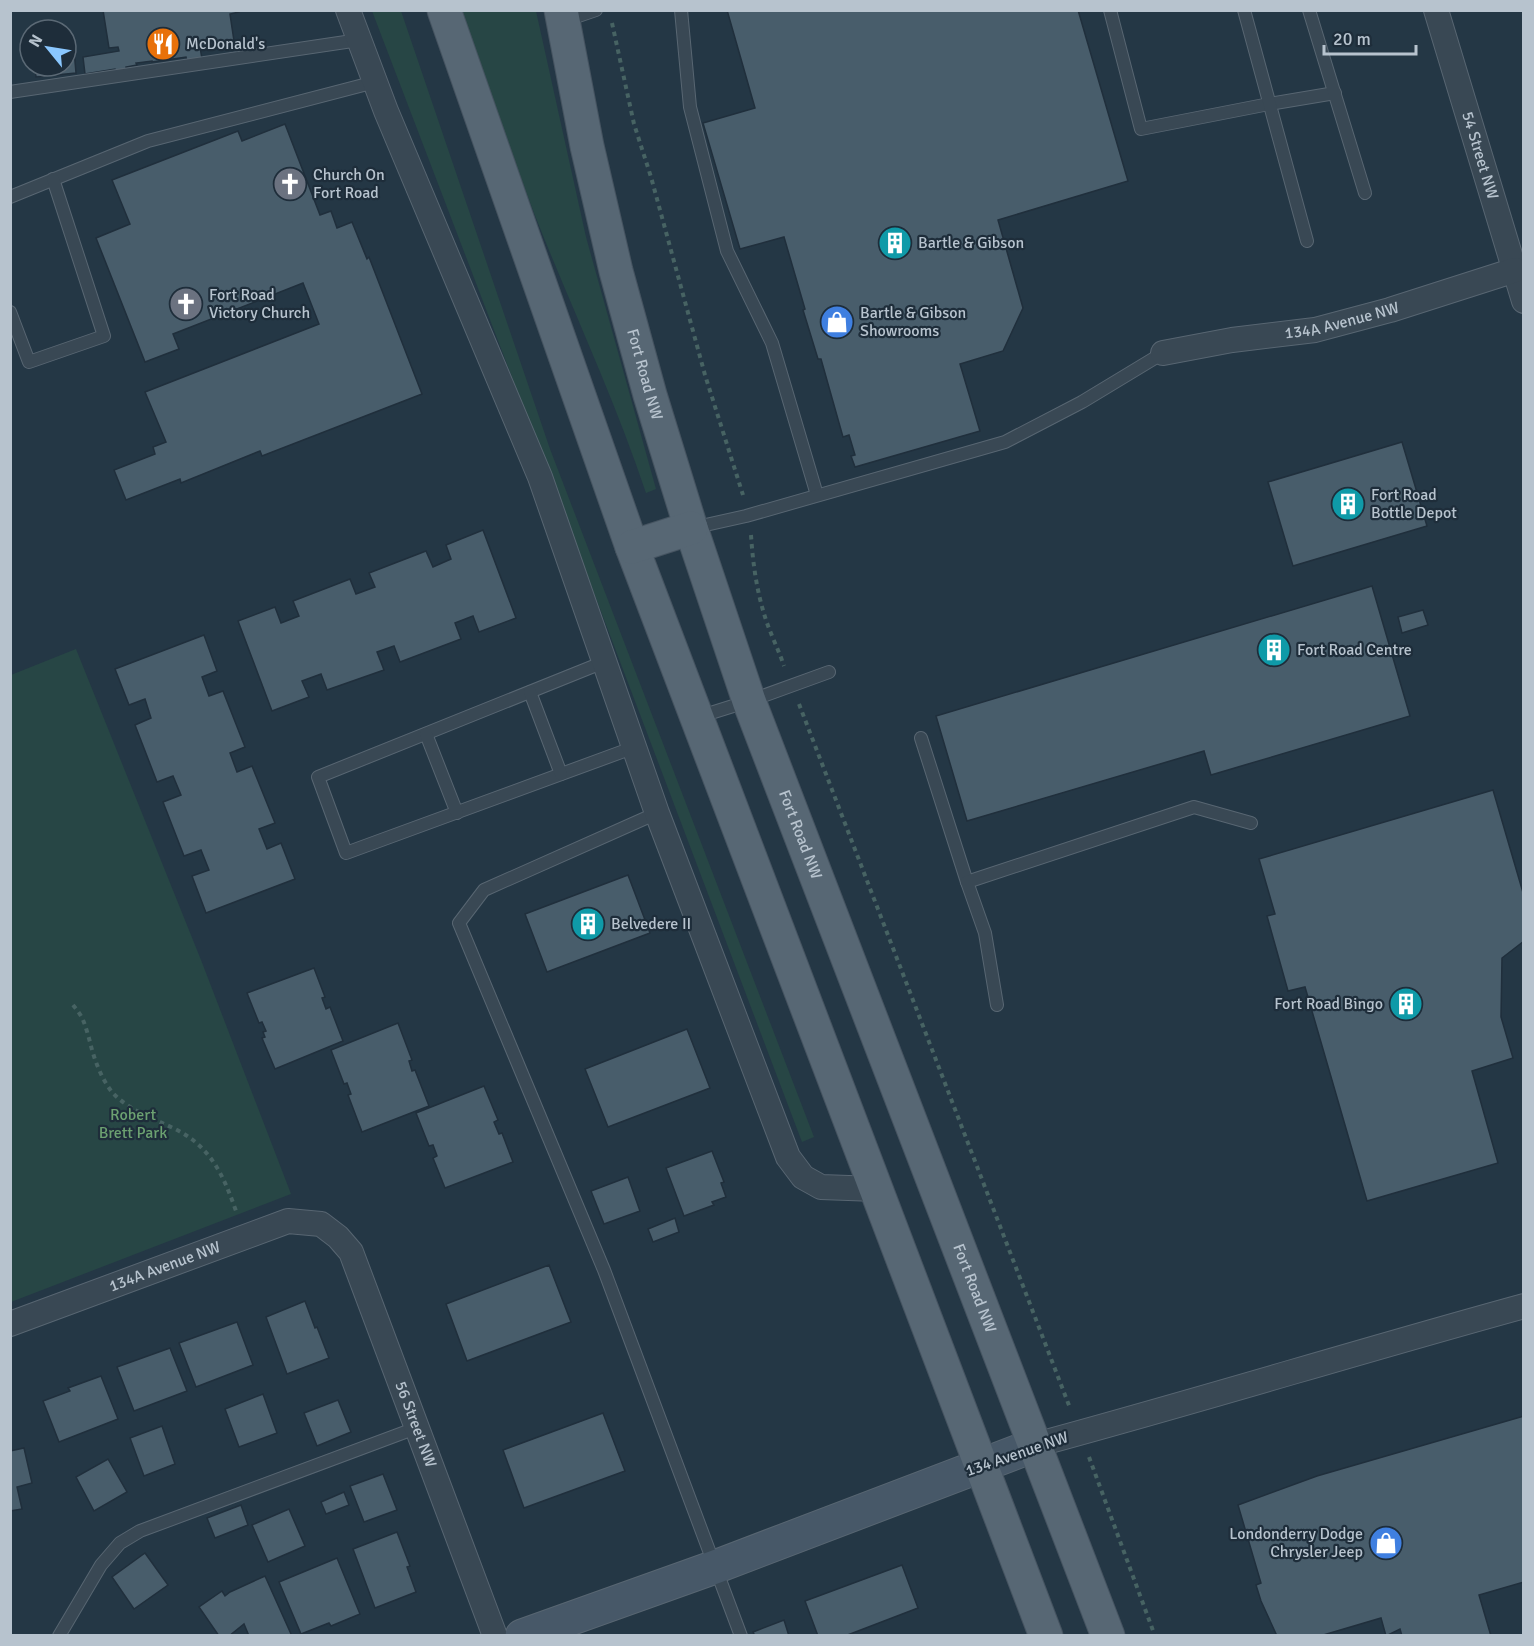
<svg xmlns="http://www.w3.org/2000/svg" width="1534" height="1646" viewBox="0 0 1534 1646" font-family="Signika,sans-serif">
	<rect width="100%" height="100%" fill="#243745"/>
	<g fill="#274645">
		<polygon points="372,11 401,11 550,449 814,1137 802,1142 541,453"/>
		<path d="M462,11H536L586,237L656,489L646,493C614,397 571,307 534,213C508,146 486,78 462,11Z"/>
		<polygon points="76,649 201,960 291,1194 11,1302 11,675"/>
	</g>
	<g fill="#485d6b" stroke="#202f3c" stroke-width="1.5">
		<polygon points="103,10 239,10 239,12 230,14 234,41 200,47 202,59 187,62 186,57 152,62 152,61 136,63 137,65 126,67 127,71 116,73 115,69 85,74 83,57 119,51 118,47 109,48"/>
		<polygon points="727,10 1078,10 1128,181 998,220 1023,308 1003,351 960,364 980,431 855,467 851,456 855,455 849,435 843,437 821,359 818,359 803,310 805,309 784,237 740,249 703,123 755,108"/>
		<polygon points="73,38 76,73 36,77 35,66 66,66 66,39"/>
		<polygon points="285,124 320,215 331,211 337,228 352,222 367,259 369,257 422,394 262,456 260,451 181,483 180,479 126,500 114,470 155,454 153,447 166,442 145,392 319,324 303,283 173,334 179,349 145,362 96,238 130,224 112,180 238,131 242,141"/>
		<polygon points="1402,442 1427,526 1293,566 1268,482"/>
		<polygon points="483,530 516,618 479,632 473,616 455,623 461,639 400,662 394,646 377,652 384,670 327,690 321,674 302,681 309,697 272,711 238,621 275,607 281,623 299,616 293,601 350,579 356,594 375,587 369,573 426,551 433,567 451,559 446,545"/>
		<polygon points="1372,586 1410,716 1211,775 1204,751 967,821 936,716"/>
		<polygon points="1423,610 1428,625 1402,633 1398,617"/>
		<polygon points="204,635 217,671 202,677 209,696 223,691 245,747 230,753 237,772 252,766 275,823 259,829 267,849 281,843 295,879 206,913 192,876 209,870 201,850 184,856 163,802 181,795 173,776 157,782 135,725 151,718 145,699 129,705 115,669"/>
		<polygon points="1493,790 1524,896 1524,941 1502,958 1501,1017 1513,1058 1472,1071 1498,1163 1367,1201 1305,987 1288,991 1267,916 1275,914 1259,859"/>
		<polygon points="628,875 650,933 547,972 525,914"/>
		<polygon points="314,968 325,997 322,998 326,1009 330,1007 343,1041 275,1069 262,1038 265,1037 263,1032 266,1031 262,1022 259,1023 247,993"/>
		<polygon points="398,1023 412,1060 409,1061 412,1071 415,1070 429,1106 362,1132 348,1095 351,1094 347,1083 344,1084 331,1050"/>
		<polygon points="687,1029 710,1088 608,1127 585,1069"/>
		<polygon points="484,1086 498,1120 494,1122 499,1134 502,1133 513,1162 445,1188 433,1158 437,1156 433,1145 429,1146 416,1113"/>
		<polygon points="712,1151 724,1182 721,1183 726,1197 712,1202 714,1205 684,1216 666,1168"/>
		<polygon points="628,1177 640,1211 604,1224 591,1191"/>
		<polygon points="675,1218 679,1232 653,1242 648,1229"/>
		<polygon points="549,1265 571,1322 467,1361 446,1304"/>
		<polygon points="305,1301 315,1328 317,1327 329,1358 287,1374 266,1317"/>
		<polygon points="237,1322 253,1365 196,1387 179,1343"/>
		<polygon points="170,1348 187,1391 134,1411 117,1367"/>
		<polygon points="101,1376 118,1419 59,1442 43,1401 70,1391 68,1388"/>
		<polygon points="263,1394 277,1433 239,1447 225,1409"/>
		<polygon points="338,1400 351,1432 317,1446 304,1413"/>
		<polygon points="603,1413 625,1471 524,1508 503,1450"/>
		<polygon points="1524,1416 1524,1582 1479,1595 1491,1636 1402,1636 1400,1629 1386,1636 1381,1618 1320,1636 1277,1636 1261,1601 1256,1585 1261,1583 1238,1505 1317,1476"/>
		<polygon points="162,1426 175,1464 144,1476 130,1438"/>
		<polygon points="24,1448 32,1483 17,1487 22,1509 10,1511 10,1451"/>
		<polygon points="108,1459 127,1492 94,1511 76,1477"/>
		<polygon points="383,1474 397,1510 364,1522 350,1486"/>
		<polygon points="344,1492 349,1505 326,1514 321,1502"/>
		<polygon points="241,1505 248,1525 215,1538 207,1518"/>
		<polygon points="289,1509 305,1546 268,1562 252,1525"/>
		<polygon points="397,1532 410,1566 407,1567 416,1592 375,1608 353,1549"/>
		<polygon points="145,1553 168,1585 134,1609 112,1577"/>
		<polygon points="337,1558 360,1614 331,1626 329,1623 301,1634 279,1582"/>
		<polygon points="902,1565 918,1608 845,1636 818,1636 805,1601"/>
		<polygon points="265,1576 291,1634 288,1636 249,1636 244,1624 229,1636 219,1636 199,1607 222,1591 225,1596 230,1592"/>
		<polygon points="784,1620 789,1636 755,1636 753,1632"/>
	</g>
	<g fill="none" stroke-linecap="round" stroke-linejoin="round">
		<defs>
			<g id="lane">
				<polyline points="681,10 690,107 727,251 772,343 817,495"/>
				<polyline points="1110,10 1141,129 1269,104 1335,93"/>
				<polyline points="1244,10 1307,241"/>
				<polyline points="1309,10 1365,193"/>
				<polyline points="564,21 596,10"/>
				<polyline points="10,92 359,40"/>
				<polyline points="10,197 148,141 375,82"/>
				<polyline points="10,312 29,362 104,336 53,179"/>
				<polyline points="692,528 746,516 1005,442 1082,402 1163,353"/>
				<polyline points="604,662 318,777 346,853 635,747"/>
				<polyline points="530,692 561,774"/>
				<polyline points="698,717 749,701 829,672"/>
				<polyline points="426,734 457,813"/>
				<polyline points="921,738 967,882"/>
				<polyline points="657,813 484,890 459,923 604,1270 741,1636"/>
				<polyline points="997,1005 985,933 967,882 1194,807 1251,823"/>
				<polyline points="59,1636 101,1565 120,1543 140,1531 416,1428"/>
			</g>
			<g id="street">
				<polyline points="348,10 386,111 540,477 657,813 788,1157 803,1177 821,1187 876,1189"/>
				<path id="s1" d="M1436,10L1524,301"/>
				<path id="s2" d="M1163,353L1232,340L1315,330L1390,310L1515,270"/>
				<path id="s3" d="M10,1324L288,1221L321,1224L338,1237L351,1252L495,1636"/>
				<path d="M1035,1445C1198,1401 1360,1351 1524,1306"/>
			</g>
			<polyline id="secondary" points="522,1636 715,1567 1035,1445"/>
			<g id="primary">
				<polyline points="444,10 632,547 1046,1636"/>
				<path id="s4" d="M561,10L587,146L616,271L650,395L691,528L749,701L1108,1636"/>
				<polyline points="632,547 691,528"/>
			</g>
		</defs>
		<use href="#lane" stroke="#586672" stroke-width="14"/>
		<use href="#street" stroke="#586672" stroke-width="26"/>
		<use href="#secondary" stroke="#586672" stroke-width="35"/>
		<use href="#primary" stroke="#465461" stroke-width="35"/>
		<g stroke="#476363" stroke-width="4" stroke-dasharray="4.5 4.5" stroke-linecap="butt">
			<polyline points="612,23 634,124 651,177 705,375 743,495"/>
			<path d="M751,535C753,565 757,594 767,623C772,637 779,651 784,666"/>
			<polyline points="799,704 1070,1408"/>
			<path d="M73,1005C77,1010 81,1015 83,1020C86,1027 88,1035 90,1042C94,1059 101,1078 112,1092C130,1112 156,1119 179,1131C212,1149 224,1177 236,1211"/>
			<polyline points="1089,1457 1155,1636"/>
		</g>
		<use href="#lane" stroke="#394854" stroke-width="12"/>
		<use href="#street" stroke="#394854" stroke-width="24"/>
		<use href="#secondary" stroke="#475868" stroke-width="33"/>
		<use href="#primary" stroke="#576774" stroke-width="33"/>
	</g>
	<defs>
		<symbol id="restaurant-disc" viewBox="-11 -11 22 22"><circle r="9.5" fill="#e8710a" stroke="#1e2d3a"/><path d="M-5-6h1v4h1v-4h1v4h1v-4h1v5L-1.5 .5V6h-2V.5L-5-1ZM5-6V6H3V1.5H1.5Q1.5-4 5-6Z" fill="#fff"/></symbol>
		<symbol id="church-disc" viewBox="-11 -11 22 22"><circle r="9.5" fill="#6b7280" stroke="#1e2d3a"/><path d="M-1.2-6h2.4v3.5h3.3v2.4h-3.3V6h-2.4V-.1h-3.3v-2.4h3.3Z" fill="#fff"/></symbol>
		<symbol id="building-disc" viewBox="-11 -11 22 22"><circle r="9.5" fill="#0f9aa8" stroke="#1e2d3a"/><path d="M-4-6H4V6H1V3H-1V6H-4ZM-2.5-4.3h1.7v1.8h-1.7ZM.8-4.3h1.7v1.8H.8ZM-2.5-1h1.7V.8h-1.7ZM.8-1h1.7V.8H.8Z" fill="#fff"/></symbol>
		<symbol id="shop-disc" viewBox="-11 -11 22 22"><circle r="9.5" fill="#3f7fe0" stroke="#1e2d3a"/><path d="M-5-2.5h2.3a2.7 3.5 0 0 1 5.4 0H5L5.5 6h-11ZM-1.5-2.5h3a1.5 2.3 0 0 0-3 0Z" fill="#fff"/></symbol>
	</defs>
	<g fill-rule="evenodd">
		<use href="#restaurant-disc" x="144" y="25" width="38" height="38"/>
		<use href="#church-disc" x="271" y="165" width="38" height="38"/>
		<use href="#building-disc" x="876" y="224" width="38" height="38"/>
		<use href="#church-disc" x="167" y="285" width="38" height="38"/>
		<use href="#shop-disc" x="818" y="303" width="38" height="38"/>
		<use href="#building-disc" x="1329" y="485" width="38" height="38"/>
		<use href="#building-disc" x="1255" y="631" width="38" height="38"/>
		<use href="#building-disc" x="569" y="905" width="38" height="38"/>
		<use href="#building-disc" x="1387" y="985" width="38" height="38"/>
		<use href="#shop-disc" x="1367" y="1524" width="38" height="38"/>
	</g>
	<g text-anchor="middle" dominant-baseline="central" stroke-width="4.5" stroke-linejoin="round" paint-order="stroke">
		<g font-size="16" fill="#b7c3ce" stroke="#1e2d3a" text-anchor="start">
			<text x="186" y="44">McDonald's</text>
			<text x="313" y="175">Church On<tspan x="313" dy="18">Fort Road</tspan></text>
			<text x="918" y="243">Bartle &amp; Gibson</text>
			<text x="209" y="295">Fort Road<tspan x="209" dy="18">Victory Church</tspan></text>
			<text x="860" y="313">Bartle &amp; Gibson<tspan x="860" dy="18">Showrooms</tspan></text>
			<text x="1371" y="495">Fort Road<tspan x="1371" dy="18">Bottle Depot</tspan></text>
			<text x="1297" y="650">Fort Road Centre</text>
			<text x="611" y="924">Belvedere II</text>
			<text x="1383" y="1004" text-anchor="end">Fort Road Bingo</text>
			<text x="1363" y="1534" text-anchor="end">Londonderry Dodge<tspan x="1363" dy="18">Chrysler Jeep</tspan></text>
		</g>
		<g font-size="16" fill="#b7c3ce" stroke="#1e2d3a">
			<text stroke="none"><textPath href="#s1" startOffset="152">54 Street NW</textPath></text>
			<text stroke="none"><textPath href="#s2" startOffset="182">134A Avenue NW</textPath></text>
			<text stroke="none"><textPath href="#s4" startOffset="374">Fort Road NW</textPath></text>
			<text stroke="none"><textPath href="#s4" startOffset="860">Fort Road NW</textPath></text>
			<text stroke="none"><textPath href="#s3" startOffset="165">134A Avenue NW</textPath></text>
			<text stroke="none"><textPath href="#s4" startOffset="1346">Fort Road NW</textPath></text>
			<text stroke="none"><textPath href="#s3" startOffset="555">56 Street NW</textPath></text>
			<text transform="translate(1017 1454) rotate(-19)">134 Avenue NW</text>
		</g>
		<g font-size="16" fill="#6ca171" stroke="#1e2d3a">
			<text x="133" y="1115">Robert<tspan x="133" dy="18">Brett Park</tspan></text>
		</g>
	</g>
	<rect width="1534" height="1646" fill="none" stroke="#b7c3ce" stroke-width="24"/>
	<g transform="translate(48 48) rotate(300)"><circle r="28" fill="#1e2d3a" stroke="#5b6975" stroke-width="1.5"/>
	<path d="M0-4.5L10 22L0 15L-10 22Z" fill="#8ac7ff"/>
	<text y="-9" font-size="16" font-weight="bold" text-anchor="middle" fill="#b7c3ce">N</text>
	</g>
	<path d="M1324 45v9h92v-9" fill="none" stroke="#b7c3ce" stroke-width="3"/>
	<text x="1333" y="45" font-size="18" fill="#b7c3ce" stroke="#1e2d3a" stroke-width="4.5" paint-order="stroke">20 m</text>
</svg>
